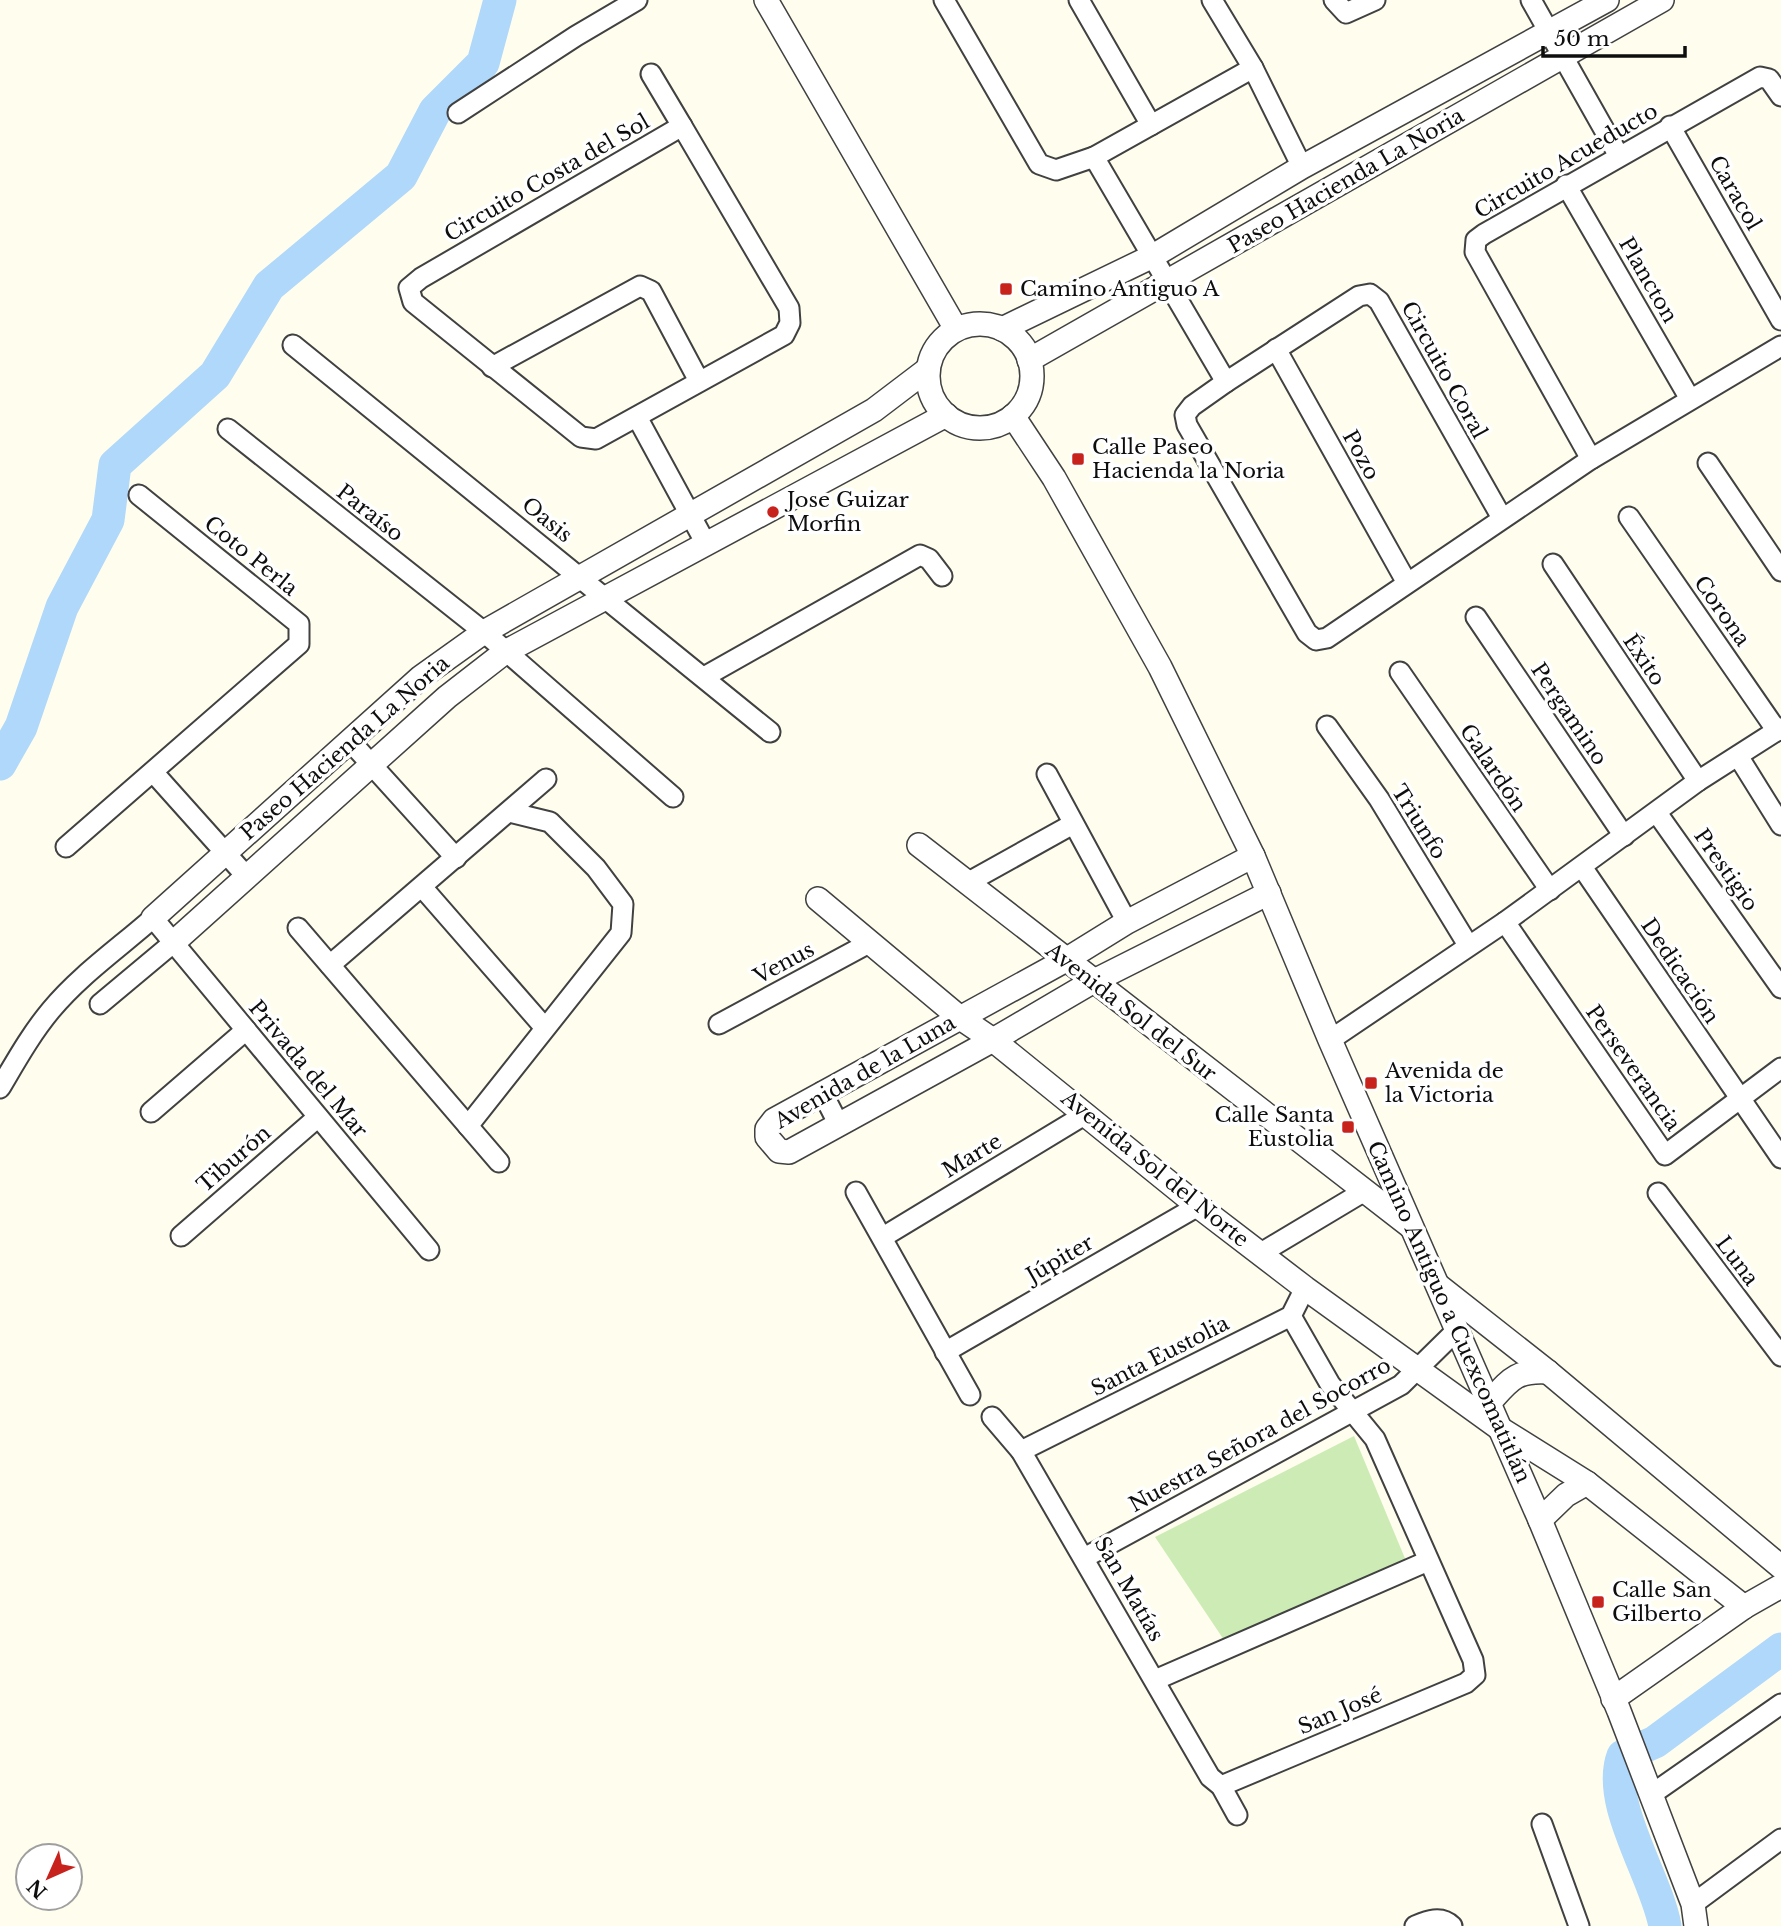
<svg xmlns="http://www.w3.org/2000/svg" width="1781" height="1926" viewBox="0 0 1781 1926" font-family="'Libre Baskerville',serif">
	<rect width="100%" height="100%" fill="#fffdee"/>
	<polygon fill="#cdecb5" points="1354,1436 1409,1568 1224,1640 1155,1537"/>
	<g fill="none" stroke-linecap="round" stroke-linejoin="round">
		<g stroke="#afd8fa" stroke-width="33">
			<polyline points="0,764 21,727 62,607 108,520 115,465 215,375 269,286 401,176 435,111 483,63 500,0"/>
			<path d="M1665,1926C1656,1876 1605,1803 1623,1756L1655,1742L1781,1649"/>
		</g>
		<defs>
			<g id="minor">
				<polyline points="944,0 1039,164 1056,170 1094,157 1226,382"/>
				<polyline points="1079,0 1151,125"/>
				<polyline points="1212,0 1253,68 1302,167"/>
				<polyline points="1334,0 1346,13 1375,0"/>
				<polyline points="1531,0 1619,156"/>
				<polyline points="651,74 682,126"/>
				<polyline points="1781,96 1769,79 1760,77 1484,234 1476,240 1475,252 1591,459 1781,346"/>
				<polyline points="458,113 576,36 637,0"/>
				<polygon points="682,126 789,308 790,323 784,335 596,439 581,437 413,302 409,288 421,278"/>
				<polyline points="1670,126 1781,320"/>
				<polyline points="1094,157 1253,68"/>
				<polyline points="1566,185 1690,399"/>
				<polyline points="293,345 770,732"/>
				<polyline points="1276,349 1407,583"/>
				<polyline points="492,367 640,286 651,291 699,381"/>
				<polyline points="637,417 705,542"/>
				<polyline points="228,429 484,632 673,797"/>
				<polyline points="1708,463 1781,571"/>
				<polyline points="1629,517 1777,731"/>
				<polyline points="1502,518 1379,301 1370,294 1359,296 1226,382 1192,406 1185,415 1187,425 1307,633 1316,640 1327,638 1591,459"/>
				<polyline points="1553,564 1698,781"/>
				<polyline points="1476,617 1624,836"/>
				<polyline points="1400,672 1550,890"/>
				<polyline points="704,677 920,555 929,559 942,576"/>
				<polyline points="1327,726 1379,799 1468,945"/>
				<polyline points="350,741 456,858"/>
				<polyline points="1738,756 1781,825"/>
				<polyline points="153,772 247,877"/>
				<polyline points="1047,774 1127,922"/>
				<polyline points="1657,813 1781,988"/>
				<polyline points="66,847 299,644 299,624 139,495"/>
				<polyline points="1582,867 1781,1158"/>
				<polyline points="967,883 1073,824"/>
				<polyline points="422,887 545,1028"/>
				<polyline points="1505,922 1665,1155 1781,1068"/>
				<polyline points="298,928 499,1162"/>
				<polyline points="330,965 546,779"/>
				<polyline points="100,1004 173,943"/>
				<polyline points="719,1024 871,942"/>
				<polyline points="1330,1040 1505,922 1698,781 1781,728"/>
				<path d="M0,1088C16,1061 31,1034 51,1010C80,975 119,948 153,918L429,1250"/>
				<polyline points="822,1092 839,1125"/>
				<polyline points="151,1112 246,1030"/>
				<polyline points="468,1126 621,933 623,904 596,868 550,822 509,812"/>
				<polyline points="856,1192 970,1395"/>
				<polyline points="1658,1193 1781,1356"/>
				<polyline points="181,1236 318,1117"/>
				<polyline points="883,1237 1086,1114"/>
				<polyline points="1261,1253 1363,1192"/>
				<polyline points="945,1352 1198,1206"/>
				<polyline points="992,1417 1021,1451 1210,1777 1221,1786 1237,1815"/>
				<polyline points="1021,1451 1291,1316 1305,1288"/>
				<polyline points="1084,1558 1401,1385 1457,1330"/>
				<polyline points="1155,1680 1428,1561"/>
				<polyline points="1221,1786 1466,1683 1475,1675 1473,1660 1375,1439 1330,1384 1291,1316"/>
				<polyline points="1652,1794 1781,1704"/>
				<polyline points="1542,1824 1579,1926"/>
				<polyline points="1693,1904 1781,1839"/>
				<path d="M1415,1926C1427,1921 1441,1915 1452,1926"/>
			</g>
			<g id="tertiary">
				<polyline points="766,0 956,329"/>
				<circle cx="980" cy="376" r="52"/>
				<polyline points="1002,329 1153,256 1302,167 1607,0"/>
				<polyline points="1029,360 1662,0"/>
				<polyline points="1013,416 1054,478 1160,667 1253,856 1330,1040 1540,1520 1619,1711 1693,1904 1696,1926"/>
				<polyline points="919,845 1410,1226"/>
				<polyline points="1253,856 1127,922 1064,961 774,1120 767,1129 767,1137 779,1151 789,1152 993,1040 1092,982 1269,893"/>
				<polyline points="818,899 959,1017 993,1040 1198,1206 1305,1288 1499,1428 1587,1483 1744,1607"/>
				<polyline points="153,918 421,677 484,632 874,410 928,369"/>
				<polyline points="173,943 447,697 505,652 946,415"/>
				<polyline points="1440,1287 1548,1372 1781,1567"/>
				<path d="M1489,1403C1510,1380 1515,1370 1548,1372"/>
				<polyline points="1540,1520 1566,1495 1587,1483"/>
				<polyline points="1613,1699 1744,1607 1781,1586"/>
			</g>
		</defs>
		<use href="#minor" stroke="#414141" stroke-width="23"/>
		<use href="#tertiary" stroke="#414141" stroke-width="26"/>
		<use href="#minor" stroke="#fff" stroke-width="19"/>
		<use href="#tertiary" stroke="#fff" stroke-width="23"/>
	</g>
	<g fill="#c8221c" stroke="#fff" stroke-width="2.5">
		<rect x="999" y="282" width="14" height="14" rx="3.5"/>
		<rect x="1071" y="452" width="14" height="14" rx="3.5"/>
		<circle cx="773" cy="512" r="7"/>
		<rect x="1364" y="1076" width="14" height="14" rx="3.5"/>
		<rect x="1341" y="1120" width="14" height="14" rx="3.5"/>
		<rect x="1591" y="1595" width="14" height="14" rx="3.5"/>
	</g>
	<g text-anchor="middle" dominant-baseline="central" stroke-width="7" stroke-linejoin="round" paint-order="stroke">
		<g font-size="21" fill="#0e0e0e" stroke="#fff">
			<text transform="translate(1566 161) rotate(-30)">Circuito Acueducto</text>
			<text transform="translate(547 178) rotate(-30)">Circuito Costa del Sol</text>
			<text transform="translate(1346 181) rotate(-30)">Paseo Hacienda La Noria</text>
			<text transform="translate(1735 193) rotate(60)">Caracol</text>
			<text transform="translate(1648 280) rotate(60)">Plancton</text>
			<text transform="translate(1444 370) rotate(61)">Circuito Coral</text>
			<text transform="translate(1361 455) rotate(61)">Pozo</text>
			<text transform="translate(370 513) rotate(38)">Paraíso</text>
			<text transform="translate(547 520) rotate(39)">Oasis</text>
			<text transform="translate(251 556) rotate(39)">Coto Perla</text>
			<text transform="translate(1722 611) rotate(55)">Corona</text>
			<text transform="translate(1644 660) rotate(56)">Éxito</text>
			<text transform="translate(1569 714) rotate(56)">Pergamino</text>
			<text transform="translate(345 748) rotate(-41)">Paseo Hacienda La Noria</text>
			<text transform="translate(1493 768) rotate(56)">Galardón</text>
			<text transform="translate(1419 822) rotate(58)">Triunfo</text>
			<text transform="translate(1726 870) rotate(55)">Prestigio</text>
			<text transform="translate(784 963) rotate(-28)">Venus</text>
			<text transform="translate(1680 971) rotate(56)">Dedicación</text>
			<text transform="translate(1131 1012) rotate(38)">Avenida Sol del Sur</text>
			<text transform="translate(1633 1068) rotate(55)">Perseverancia</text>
			<text transform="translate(308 1069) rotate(50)">Privada del Mar</text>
			<text transform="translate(865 1072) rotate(-30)">Avenida de la Luna</text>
			<text transform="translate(972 1156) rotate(-31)">Marte</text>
			<text transform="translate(234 1159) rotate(-41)">Tiburón</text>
			<text transform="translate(1155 1169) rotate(39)">Avenida Sol del Norte</text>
			<text transform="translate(1060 1259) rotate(-30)">Júpiter</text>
			<text transform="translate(1737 1261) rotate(53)">Luna</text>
			<text transform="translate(1449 1312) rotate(66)">Camino Antiguo a Cuexcomatitlán</text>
			<text transform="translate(1160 1356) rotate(-27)">Santa Eustolia</text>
			<text transform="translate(1260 1435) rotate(-29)">Nuestra Señora del Socorro</text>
			<text transform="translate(1129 1589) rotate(60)">San Matías</text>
			<text transform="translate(1340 1711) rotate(-23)">San José</text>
		</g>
		<g font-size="21" fill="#0e0e0e" stroke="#fff" text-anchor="start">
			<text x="1020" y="289">Camino Antiguo A</text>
			<text x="1092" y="447">Calle Paseo<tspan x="1092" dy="24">Hacienda la Noria</tspan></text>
			<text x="787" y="500">Jose Guizar<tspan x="787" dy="24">Morfin</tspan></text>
			<text x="1385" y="1071">Avenida de<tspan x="1385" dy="24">la Victoria</tspan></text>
			<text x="1334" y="1115" text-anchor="end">Calle Santa<tspan x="1334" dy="24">Eustolia</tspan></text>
			<text x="1612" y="1590">Calle San<tspan x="1612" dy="24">Gilberto</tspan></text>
		</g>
	</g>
	<g transform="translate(49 1877) rotate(225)"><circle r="33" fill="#ffffff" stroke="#9f9f9f" stroke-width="2"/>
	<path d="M0-5L12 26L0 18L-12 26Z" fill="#c8221c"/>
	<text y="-10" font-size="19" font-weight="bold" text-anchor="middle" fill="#0e0e0e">N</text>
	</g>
	<path d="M1543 46v10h142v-10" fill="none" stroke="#0e0e0e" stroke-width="3.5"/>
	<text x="1554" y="46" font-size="21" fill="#0e0e0e" stroke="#ffffff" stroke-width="5" paint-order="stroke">50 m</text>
</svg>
